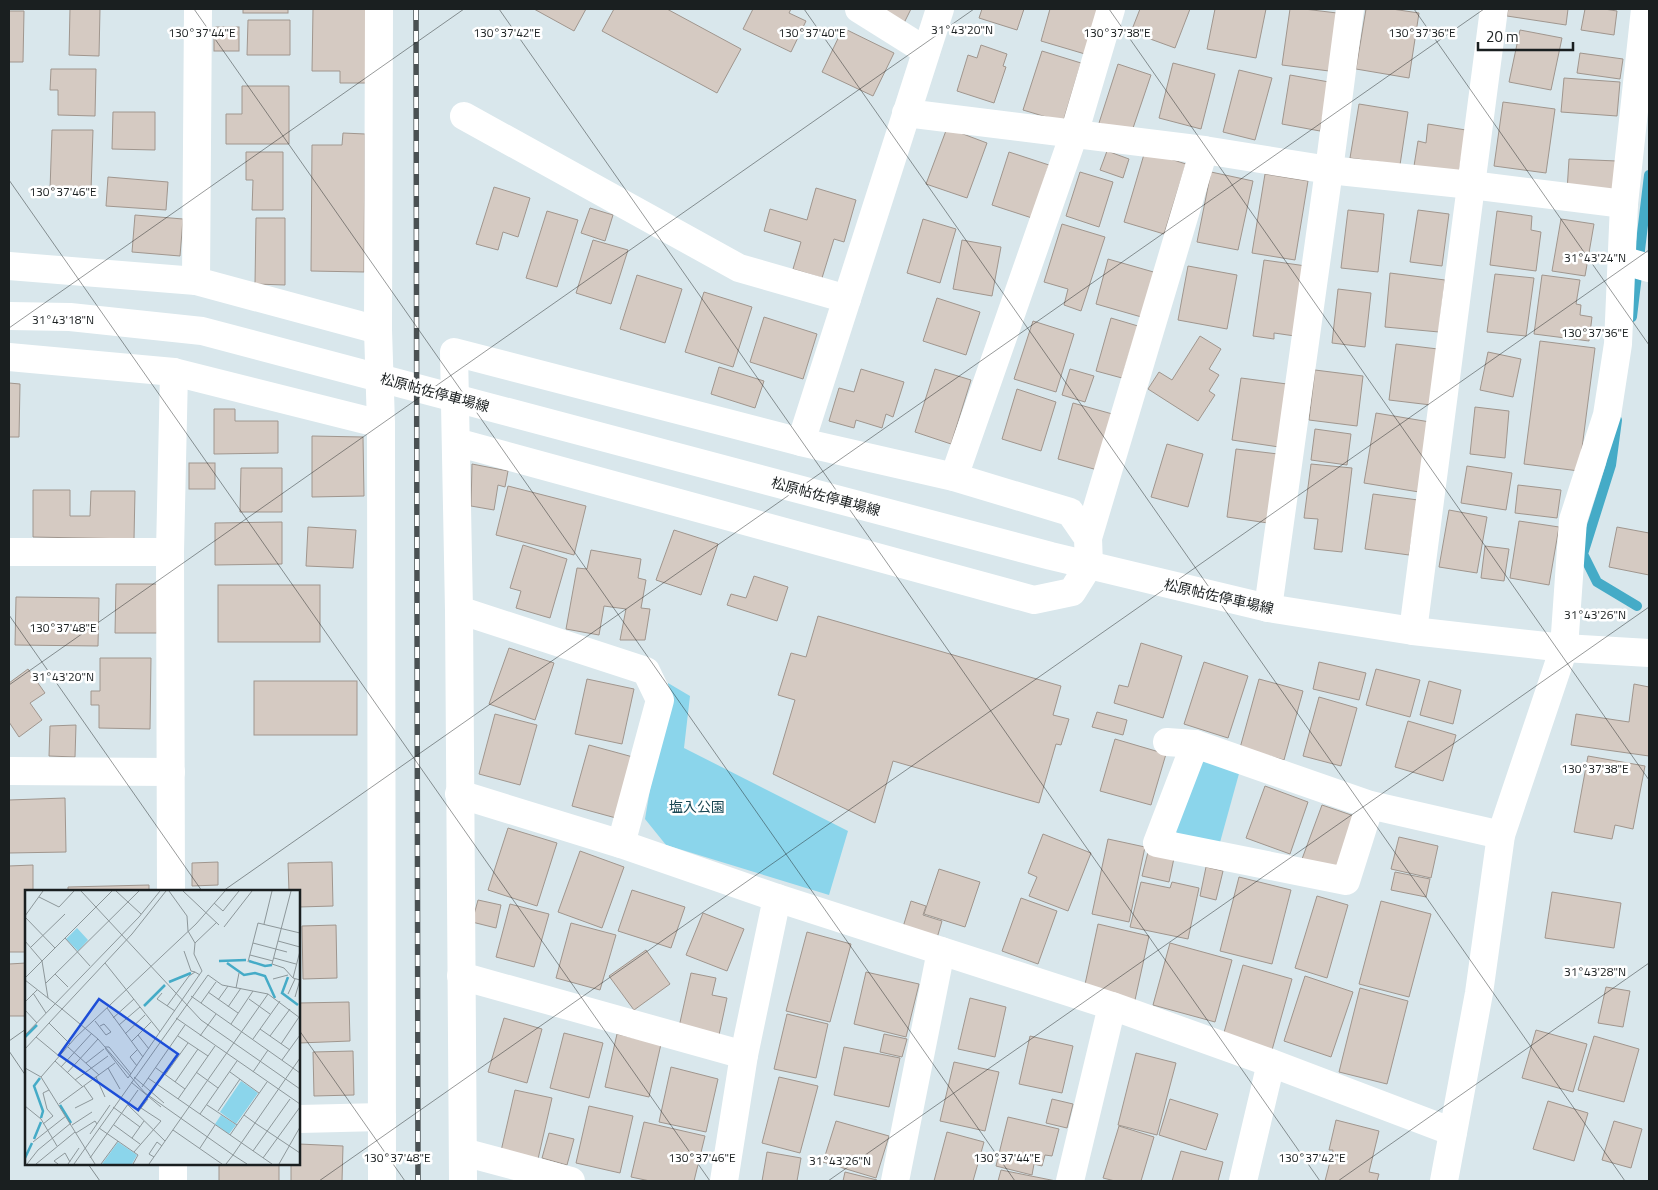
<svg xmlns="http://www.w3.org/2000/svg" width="1658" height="1190" viewBox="0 0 1658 1190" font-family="'Titillium Web','Noto Sans JP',sans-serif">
	<rect width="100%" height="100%" fill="#d9e7ec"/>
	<g fill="#8bd5eb">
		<polygon points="668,683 690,696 684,748 848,831 829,895 666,845 645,819"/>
		<polygon points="1208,758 1240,770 1219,846 1183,840 1172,827 1190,772"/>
	</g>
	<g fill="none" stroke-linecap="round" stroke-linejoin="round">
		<g stroke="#45abc7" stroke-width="10">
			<polyline points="1632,317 1649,175"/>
			<polyline points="1617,420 1611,465 1583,554 1597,582 1637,606"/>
		</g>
	</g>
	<g fill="#d5cac2" stroke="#a0968e">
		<polygon points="70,9 100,9 99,56 69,55"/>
		<rect x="243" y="9" width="45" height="4"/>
		<polygon points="313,9 368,9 367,83 340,83 340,71 312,71"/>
		<polygon points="534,9 586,9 574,31"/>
		<polygon points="614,9 667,9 741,49 717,93 602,31"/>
		<polygon points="753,9 791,9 789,13 806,21 791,52 743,29"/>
		<polygon points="881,9 911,9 904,23"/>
		<polygon points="982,9 1024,9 1017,30 979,18"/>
		<polygon points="1050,9 1098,9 1085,54 1041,41"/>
		<polygon points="1140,9 1190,9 1175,48 1131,32"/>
		<polygon points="1215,9 1266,9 1256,58 1207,49"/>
		<polygon points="1290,9 1304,9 1337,13 1329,71 1282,65"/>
		<polygon points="1366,9 1392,9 1419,13 1409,78 1356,69"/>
		<polygon points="1508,9 1568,9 1566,25 1507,16"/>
		<polygon points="1585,9 1604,9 1617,11 1614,35 1581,30"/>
		<polygon points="9,11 24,11 23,62 9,62"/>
		<polygon points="248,20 290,20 290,55 247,55"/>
		<rect x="214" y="27" width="25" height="24"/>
		<polygon points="843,28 894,53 873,96 822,72"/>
		<polygon points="1520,30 1562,38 1551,90 1509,82"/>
		<polygon points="981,45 1007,54 1003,66 1006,67 994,103 957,91 968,55 977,58"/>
		<polygon points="1042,51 1081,63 1063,122 1023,110"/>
		<polygon points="1580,53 1623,59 1620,79 1577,73"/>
		<polygon points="1173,63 1215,74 1201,129 1159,118"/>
		<polygon points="1118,64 1151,75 1131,134 1099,123"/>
		<polygon points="51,69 96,69 95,116 58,115 58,90 50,90"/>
		<polygon points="1239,70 1272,78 1255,140 1223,132"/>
		<polygon points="1290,75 1329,82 1320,131 1282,124"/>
		<polygon points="1564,78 1620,82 1617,116 1561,112"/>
		<polygon points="242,86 289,86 289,144 226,144 226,114 242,114"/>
		<polygon points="1503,102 1555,109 1546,173 1494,166"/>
		<polygon points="1359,104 1408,112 1400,165 1350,158"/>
		<polygon points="113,112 155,112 155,150 112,149"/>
		<polygon points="1428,124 1466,130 1459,173 1414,166 1418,141 1426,143"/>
		<polygon points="947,128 987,143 967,198 926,184"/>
		<polygon points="52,130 93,130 91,191 50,190"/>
		<polygon points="343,133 365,134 364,272 311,271 312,145 342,145"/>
		<polygon points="1107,151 1129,159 1123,178 1100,170"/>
		<polygon points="1145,151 1186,164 1164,234 1124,222"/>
		<polygon points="246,152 283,152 283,210 252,210 253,180 246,180"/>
		<polygon points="1009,152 1049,165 1032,218 992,205"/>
		<polygon points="1569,159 1617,161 1615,193 1567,191"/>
		<polygon points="1080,172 1113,182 1099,227 1066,216"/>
		<polygon points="1211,172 1253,181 1238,250 1197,242"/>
		<polygon points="1265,174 1308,181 1295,260 1252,253"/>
		<polygon points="108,177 168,182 166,210 106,206"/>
		<polygon points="494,187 530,198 518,237 503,232 498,250 476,244"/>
		<polygon points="816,188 856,200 844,242 834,239 822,278 793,269 801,242 764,231 770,209 807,220"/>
		<polygon points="590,208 613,215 605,241 581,233"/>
		<polygon points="1348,210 1384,214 1378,272 1341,268"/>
		<polygon points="1418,210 1449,214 1442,266 1410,262"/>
		<polygon points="547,211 578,220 557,287 526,278"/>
		<polygon points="1497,211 1532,216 1531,230 1541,232 1536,271 1490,265"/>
		<polygon points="135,215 183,219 180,256 132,252"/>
		<polygon points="256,218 285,218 285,285 255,284"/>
		<polygon points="923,219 956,229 940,283 907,273"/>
		<polygon points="1561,219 1594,224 1585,276 1552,271"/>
		<polygon points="1062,224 1105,237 1081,311 1064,305 1068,289 1044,282"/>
		<polygon points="593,240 628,250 611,304 576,293"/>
		<polygon points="962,240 1001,247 992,296 953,289"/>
		<polygon points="1108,259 1157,273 1145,318 1096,304"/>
		<polygon points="1264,260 1306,266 1295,336 1274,333 1274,339 1253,336"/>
		<polygon points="1188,266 1237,275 1227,329 1178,320"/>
		<polygon points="1390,273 1445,280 1439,332 1385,327"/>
		<polygon points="1495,274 1534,278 1526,336 1487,332"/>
		<polygon points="637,275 682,289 665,343 620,329"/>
		<polygon points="1542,275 1580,280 1576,304 1581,305 1580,315 1592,317 1589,341 1534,334"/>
		<polygon points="1338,289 1371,293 1365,347 1332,343"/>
		<polygon points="704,292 752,307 733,367 685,352"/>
		<polygon points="937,298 980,312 966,355 923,341"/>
		<polygon points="764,317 817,334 803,379 750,362"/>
		<polygon points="1111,318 1138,326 1122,378 1096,371"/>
		<polygon points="1033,321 1074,334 1056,392 1014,379"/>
		<polygon points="1200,336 1221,349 1209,369 1219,375 1209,391 1215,395 1198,421 1148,389 1159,372 1172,380"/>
		<polygon points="1540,341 1595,348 1579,471 1524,464"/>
		<polygon points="1396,344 1438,349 1431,405 1389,400"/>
		<polygon points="1488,352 1521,359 1513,397 1480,390"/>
		<polygon points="719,367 764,381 755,408 711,394"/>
		<polygon points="861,369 904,382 893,417 886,414 882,428 856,420 854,428 829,421 839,388 854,392"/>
		<polygon points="935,369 971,380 951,444 915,432"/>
		<polygon points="1070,369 1094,376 1085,402 1062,395"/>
		<polygon points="1315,370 1363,376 1357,426 1309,420"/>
		<polygon points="1241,378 1287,384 1279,447 1232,440"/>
		<polygon points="9,383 20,384 19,437 9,437"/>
		<polygon points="1017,389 1056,402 1041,451 1002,439"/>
		<polygon points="1073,403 1116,415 1101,471 1058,459"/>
		<polygon points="1475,407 1509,411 1505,458 1470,454"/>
		<polygon points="214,409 235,409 235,421 278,421 278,453 214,454"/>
		<polygon points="1376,413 1430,422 1419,492 1364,483"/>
		<polygon points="1315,429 1351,434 1347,465 1311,460"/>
		<polygon points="312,436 363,437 364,496 312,497"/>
		<polygon points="1167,444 1203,454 1188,507 1151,497"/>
		<polygon points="1236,449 1278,454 1268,523 1227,517"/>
		<rect x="189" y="463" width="26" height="26"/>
		<polygon points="472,464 508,471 505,487 498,485 494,510 471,506"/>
		<polygon points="1311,464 1352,468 1342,552 1314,549 1318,519 1304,518"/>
		<polygon points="1467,466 1512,473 1506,510 1461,503"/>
		<polygon points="241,468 282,468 282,512 240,512"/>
		<polygon points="1518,485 1561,490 1557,518 1515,513"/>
		<polygon points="508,486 586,506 574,555 496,535"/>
		<polygon points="33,490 70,490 70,516 90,516 91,491 135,491 134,539 33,537"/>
		<polygon points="1373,494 1418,500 1409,555 1365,549"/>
		<polygon points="1449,510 1487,517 1477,573 1439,567"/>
		<polygon points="1519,521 1559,527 1549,585 1510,578"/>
		<polygon points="282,522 282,564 215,565 215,523"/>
		<polygon points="308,527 356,530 353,568 306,566"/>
		<polygon points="1617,527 1649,533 1649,575 1609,567"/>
		<polygon points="674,530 718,544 701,595 656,580"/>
		<polygon points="523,545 567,559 550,618 516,608 521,591 510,588"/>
		<polygon points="1485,546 1509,549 1504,581 1481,578"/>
		<polygon points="591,550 641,559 638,578 646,580 641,608 650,609 645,640 620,640 626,609 604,606 599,635 566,629 577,568 587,569"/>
		<polygon points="754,576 788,587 777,621 727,605 731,594 746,598"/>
		<polygon points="116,584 158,584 157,633 115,633"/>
		<rect x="218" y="585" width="102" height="57"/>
		<polygon points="16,597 99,598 98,646 15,645"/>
		<polygon points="818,616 1061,686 1053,715 1069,719 1061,745 1056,744 1039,803 893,761 875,823 773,774 795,700 778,695 791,653 806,657"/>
		<polygon points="1141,643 1182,656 1163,718 1114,703 1119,685 1128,687"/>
		<polygon points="509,648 554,663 535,720 489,704"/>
		<polygon points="100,658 151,658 150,729 99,728 99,705 91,705 91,691 100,691"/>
		<polygon points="1204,662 1248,676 1228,738 1184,724"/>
		<polygon points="1319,662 1366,673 1359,700 1313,689"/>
		<polygon points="28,669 45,693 30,703 42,720 19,737 9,722 9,683"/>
		<polygon points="1376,669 1420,680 1410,717 1366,705"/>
		<polygon points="587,679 634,689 622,744 575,734"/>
		<polygon points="1259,679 1303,691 1284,760 1240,748"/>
		<rect x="254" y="681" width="103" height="54"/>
		<polygon points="1429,681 1461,690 1453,724 1420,715"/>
		<polygon points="1634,684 1649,687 1649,756 1571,745 1576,714 1629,722"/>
		<polygon points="1319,697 1357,708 1341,766 1303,756"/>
		<polygon points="1097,712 1127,720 1123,735 1092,727"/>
		<polygon points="495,714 537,725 520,785 479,774"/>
		<polygon points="1408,721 1456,735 1443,781 1395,767"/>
		<polygon points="76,725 75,757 49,756 50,726"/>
		<polygon points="1115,739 1166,754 1151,805 1100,791"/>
		<polygon points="589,745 633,757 616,818 572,806"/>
		<polygon points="1588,756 1645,766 1633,829 1615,825 1612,839 1574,832"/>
		<polygon points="1265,786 1308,802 1290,854 1246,838"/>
		<polygon points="65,798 66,852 9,853 9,800"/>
		<polygon points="1322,805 1357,817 1338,871 1302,859"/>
		<polygon points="508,828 557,843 537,906 488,890"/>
		<polygon points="1043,834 1091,853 1068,911 1029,896 1037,877 1028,873"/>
		<polygon points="1399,837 1438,846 1431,878 1391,869"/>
		<polygon points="1108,839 1145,847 1129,922 1092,914"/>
		<polygon points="580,851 624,867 602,928 558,912"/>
		<polygon points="1148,852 1174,858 1169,882 1142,876"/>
		<polygon points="218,862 218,885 192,886 192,863"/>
		<polygon points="332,862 333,906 299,907 299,891 289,891 288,863"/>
		<polygon points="33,865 33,891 26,891 26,952 9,952 9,866"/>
		<polygon points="1206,867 1223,871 1216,900 1200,896"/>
		<polygon points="939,869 980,882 965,927 924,914"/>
		<polygon points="1395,872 1430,879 1426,897 1391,890"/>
		<polygon points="1239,877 1291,890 1272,964 1220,951"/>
		<polygon points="1141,882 1170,888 1172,882 1199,888 1188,939 1130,927"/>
		<polygon points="149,885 149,891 68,891 68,887"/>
		<polygon points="632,890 685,907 671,948 618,931"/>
		<polygon points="1552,892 1621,903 1614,948 1545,938"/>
		<polygon points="1317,896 1348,905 1327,978 1295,968"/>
		<polygon points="1021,898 1057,911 1038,964 1002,951"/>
		<polygon points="478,900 501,905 496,928 472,922"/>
		<polygon points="911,901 926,906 923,915 942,921 937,938 903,927"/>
		<polygon points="1381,901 1431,914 1409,997 1359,984"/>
		<polygon points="510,904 549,914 534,967 496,957"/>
		<polygon points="703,913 744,929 727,971 686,955"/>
		<polygon points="571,923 616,935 600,990 556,978"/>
		<polygon points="1098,924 1149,936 1135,1000 1084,989"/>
		<polygon points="336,925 337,978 303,979 302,926"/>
		<polygon points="807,932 851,944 830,1022 786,1011"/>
		<polygon points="1170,943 1232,960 1215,1022 1153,1005"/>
		<polygon points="646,950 670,984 634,1010 609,976"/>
		<polygon points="26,963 26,1016 9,1016 9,964"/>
		<polygon points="1243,965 1292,979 1272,1050 1223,1036"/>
		<polygon points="866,972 919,984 906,1037 854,1024"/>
		<polygon points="691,973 716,978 712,995 727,998 719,1035 679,1027"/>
		<polygon points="1305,976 1353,992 1331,1057 1284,1041"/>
		<polygon points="1606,987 1630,991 1623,1027 1598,1023"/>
		<polygon points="1360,988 1408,1001 1387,1084 1339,1072"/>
		<polygon points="970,998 1006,1007 995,1057 958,1049"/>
		<polygon points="349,1002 350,1041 299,1043 299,1003"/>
		<polygon points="787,1014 828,1024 816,1078 774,1069"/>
		<polygon points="504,1018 542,1029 527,1083 488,1072"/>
		<polygon points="1536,1030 1587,1044 1573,1092 1522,1078"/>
		<polygon points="564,1033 603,1043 589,1098 550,1088"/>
		<polygon points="617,1034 661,1044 649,1097 605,1087"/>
		<polygon points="884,1034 907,1039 902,1057 880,1052"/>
		<polygon points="1030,1036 1073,1046 1062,1093 1019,1084"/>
		<polygon points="1594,1036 1639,1049 1624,1102 1578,1090"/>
		<polygon points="844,1047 900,1058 889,1107 834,1095"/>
		<polygon points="353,1051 354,1095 314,1096 313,1052"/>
		<polygon points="1136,1053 1176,1063 1157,1135 1118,1125"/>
		<polygon points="954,1062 999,1072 985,1131 940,1121"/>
		<polygon points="671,1067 718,1079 706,1132 659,1122"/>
		<polygon points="779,1077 818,1086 800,1153 762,1143"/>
		<polygon points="515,1090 552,1098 538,1159 501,1151"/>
		<polygon points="1052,1099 1073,1104 1067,1128 1046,1123"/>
		<polygon points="1170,1099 1218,1114 1206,1150 1159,1135"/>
		<polygon points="1548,1101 1588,1113 1574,1161 1533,1149"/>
		<polygon points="589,1106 633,1116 620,1173 576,1163"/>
		<polygon points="1008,1117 1059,1129 1052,1156 1045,1155 1042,1166 1034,1164 1032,1175 996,1166"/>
		<polygon points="1336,1120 1379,1131 1369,1172 1379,1174 1377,1181 1325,1181 1333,1150 1329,1150"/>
		<polygon points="836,1121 889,1136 876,1178 823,1162"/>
		<polygon points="1614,1121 1642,1129 1631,1168 1602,1160"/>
		<polygon points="644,1122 705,1136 694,1181 650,1181 631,1177"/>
		<polygon points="1119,1126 1154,1137 1141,1181 1115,1181 1103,1178"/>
		<polygon points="947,1132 984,1142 973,1181 934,1181"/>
		<polygon points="549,1133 574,1139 567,1165 542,1158"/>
		<polygon points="299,1144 343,1146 342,1181 291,1181 291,1164 299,1164"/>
		<polygon points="1181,1151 1223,1162 1218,1181 1172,1181"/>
		<polygon points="767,1152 801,1158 797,1181 762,1181"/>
		<rect x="219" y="1164" width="60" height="17"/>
		<polygon points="1001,1170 1056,1181 998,1181"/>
		<polygon points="845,1172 877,1180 877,1181 843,1181"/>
	</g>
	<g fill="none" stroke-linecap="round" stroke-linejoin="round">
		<g stroke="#fff" stroke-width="28">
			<polyline points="379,9 378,330 381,424 382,1181"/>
			<polyline points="859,9 926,51"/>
			<polyline points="906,113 1204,150 1329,170 1471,185 1624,204"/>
			<polyline points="464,116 739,268 847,299"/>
			<polyline points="1621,260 1649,268"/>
			<polyline points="9,266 196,281 378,330"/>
			<polyline points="196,281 198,9"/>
			<polyline points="9,357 174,372 381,424"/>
			<polyline points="456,442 1034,600 1072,592 1089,565 1088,538 1070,512 954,477 801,442 454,352 459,610 463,1181"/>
			<polyline points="801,442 940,9"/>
			<polyline points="954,477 1074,134 1111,9"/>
			<polyline points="1088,538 1204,150"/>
			<polyline points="9,552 170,552"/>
			<polyline points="1268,608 1329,170 1350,9"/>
			<polyline points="459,610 646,671 660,700 621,844"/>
			<polyline points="1413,631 1494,9"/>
			<polyline points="1564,648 1573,520 1607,415 1618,344 1624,204 1645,9"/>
			<polyline points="1167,742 1195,744 1370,805 1501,835"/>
			<polyline points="1195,744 1157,843 1346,881 1370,805"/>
			<polyline points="9,771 171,772"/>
			<polyline points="459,794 621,844 777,898 1112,1006 1271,1063 1453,1132"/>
			<polyline points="171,891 170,552 174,372"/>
			<polyline points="461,976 744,1055"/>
			<polyline points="299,1119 382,1117"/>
			<polyline points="463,1152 571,1181"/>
			<polyline points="173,1164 173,1181"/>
			<polyline points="724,1181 744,1055 777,898"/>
			<polyline points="895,1181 941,951"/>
			<polyline points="1070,1181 1112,1006"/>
			<polyline points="1243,1181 1271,1063"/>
		</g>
		<polyline stroke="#fff" stroke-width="28" points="1444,1181 1479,993 1501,835 1564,648"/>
		<polyline stroke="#fff" stroke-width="28" points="9,316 70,317 202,331 1051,556 1268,608 1413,631 1564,648 1649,653"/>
		<defs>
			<polyline id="rail" points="416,9 418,1181"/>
		</defs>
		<use href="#rail" stroke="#495052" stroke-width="5.5"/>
		<use href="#rail" stroke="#fff" stroke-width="4" stroke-dasharray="11" stroke-linecap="butt"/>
	</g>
	<path fill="none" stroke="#1a1f20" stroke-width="1" stroke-opacity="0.45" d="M194,9L1015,1181M499,9L1320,1181M804,9L1625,1181M1109,9L1649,780M1414,9L1649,345M9,180L710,1181M9,328L464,9M9,615L202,891M9,685L974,9M223,891L1484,9M299,1030L405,1181M9,1041L26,1029M9,1051L26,1076M88,1164L100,1181M319,1181L1649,250M828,1181L1649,607M1338,1181L1649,963"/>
	<g text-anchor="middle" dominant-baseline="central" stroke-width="5" stroke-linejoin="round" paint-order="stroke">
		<g font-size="14" fill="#1a1f20" stroke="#fff">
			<text transform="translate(435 392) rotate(15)">松原帖佐停車場線</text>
			<text transform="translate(826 496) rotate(15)">松原帖佐停車場線</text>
			<text transform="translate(1219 596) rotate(13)">松原帖佐停車場線</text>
		</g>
		<g font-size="14" fill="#1a4753" stroke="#fff">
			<text x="697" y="806">塩入公園</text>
		</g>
	</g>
	<g transform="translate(25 890)">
		<rect width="275" height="275" fill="#d9e7ec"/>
		<path d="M52,38L63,50L53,61L41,49ZM216,191L233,203L211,234L195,222ZM196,225L211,235L204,244L190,234ZM93,252L112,265L107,274H77Z" fill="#8bd5eb"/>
		<path fill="none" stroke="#45abc7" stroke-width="2.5" d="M194,71L221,70M224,71L240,76L247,75M202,73L219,85L230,83L240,86L250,108M263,87L257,103L273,115M144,92L166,83M119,116L140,95M0,147L12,135M15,188L9,196L18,221L16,228M35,215L46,233M9,249L16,232M0,268L7,253"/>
		<path fill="none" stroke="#8d979a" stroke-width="1" d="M56,1L176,130L275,199M91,1L116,24M141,1L107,44L37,119L73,149L120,203L208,265L230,233L275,263M158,1L194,35M266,1L247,74L259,78L268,88M14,7L34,17L49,1M189,13L198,21L214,1M0,26L18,1M0,27L30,58M239,34L247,1M199,37L227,1M40,48L65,76M0,51L17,71L23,108M253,51L275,57M170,53L192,32M228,53L262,62M6,57L40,24M159,61L166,81L170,82M275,61L268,88L275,90M225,65L248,71M249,68L271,74M223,72L233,33L275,43M80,73L135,142M30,84L43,97M0,88L87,1M248,89L263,85M0,90L37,119L0,159M21,93L114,1M211,98L214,83M183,102L213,123M8,103L21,123M137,103L132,109L150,121M263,104L270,89M166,106L275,183M270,107L275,90M224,109L245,124M193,110L203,96M0,112L12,100M176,113L191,92M142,116L164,86L170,82L175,85M203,117L216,98M82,118L118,167M0,120L12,133M88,128L109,109M151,128L275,214M70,131L81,145M24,133L45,154M206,134L228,101M94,135L115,117M75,136L79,134L86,142L81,145M235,139L265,160M100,144L120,125M0,145L114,27L135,1M113,145L124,159M153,146L183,166M175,146L191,124M245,146L265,119M11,147L34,166M228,149L255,111M106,152L126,132M256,154L274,127M43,157L74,185M80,157H84L106,184M80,158L103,188L177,81L169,64L170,53L163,41L162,26L144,1M257,170L275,145M30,171L58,197M61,173L79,159M112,176L105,167L112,160M36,177L67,143M0,178L16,187L70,274M83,178L95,199M131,178L160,199M171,182L193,198M205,182L234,203M228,182L243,160M42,183L73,149M140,185L163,153M16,187L51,147L171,34L200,1M71,187L80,207M109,187L139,213M123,188L247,274M50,190L83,166M106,192L136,217M150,192L173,159M117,197L160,135M153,209L190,156M34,214L90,173M103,215L140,251M182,215L212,235M0,216L16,229L32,256M88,217L115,237M50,218L68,209L59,196M193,221L215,189M113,222L123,209M175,224L212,171M219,225L230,233L275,168M18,234L28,226L22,219L18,203L24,200M47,235L67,222M89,235L115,254M74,238L113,265L108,274M148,240L197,274M51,243L70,231L72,234M65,244L85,215M205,245L242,192M107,248L119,231M8,252L41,226M175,258L190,235M228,261L265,209M109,262L136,231L116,218M129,267L124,264L132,252L137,256M65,268L113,200M238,268L275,217M2,274L13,260L46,233M11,274L50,242M33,274L29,271L40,263L45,272M43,274L54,258M49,274L183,85L197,95L243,104L275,128M76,274L93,251M124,274L243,104M201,274L208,265L222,274M254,274L275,237"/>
		<path fill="#1d4ed8" fill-opacity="0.15" stroke="#1d4ed8" stroke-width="2.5" d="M74,109L153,164L113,220L34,165Z"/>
		<rect width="275" height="275" fill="none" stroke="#1a1f20" stroke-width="2.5"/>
	</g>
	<g font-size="12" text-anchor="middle" fill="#1a1f20" stroke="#fff" stroke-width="5" stroke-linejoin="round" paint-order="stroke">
		<text x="962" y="34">31°43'20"N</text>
		<text x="202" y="37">130°37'44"E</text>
		<text x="507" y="37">130°37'42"E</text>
		<text x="812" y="37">130°37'40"E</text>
		<text x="1117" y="37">130°37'38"E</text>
		<text x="1422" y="37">130°37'36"E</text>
		<text x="63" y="196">130°37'46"E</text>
		<text x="1595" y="262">31°43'24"N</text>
		<text x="63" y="324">31°43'18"N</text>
		<text x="1595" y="337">130°37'36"E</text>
		<text x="1595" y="619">31°43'26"N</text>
		<text x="63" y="632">130°37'48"E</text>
		<text x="63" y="681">31°43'20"N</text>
		<text x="1595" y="773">130°37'38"E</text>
		<text x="1595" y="976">31°43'28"N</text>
		<text x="397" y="1162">130°37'48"E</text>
		<text x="702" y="1162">130°37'46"E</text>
		<text x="1007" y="1162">130°37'44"E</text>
		<text x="1312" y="1162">130°37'42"E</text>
		<text x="840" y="1165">31°43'26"N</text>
	</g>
	<rect width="1658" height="1190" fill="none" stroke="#1a1f20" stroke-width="20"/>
	<path d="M1478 42v8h95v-8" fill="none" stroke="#1a1f20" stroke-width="2.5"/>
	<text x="1486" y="42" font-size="15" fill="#1a1f20" stroke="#ffffff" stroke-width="4" paint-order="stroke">20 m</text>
</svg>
